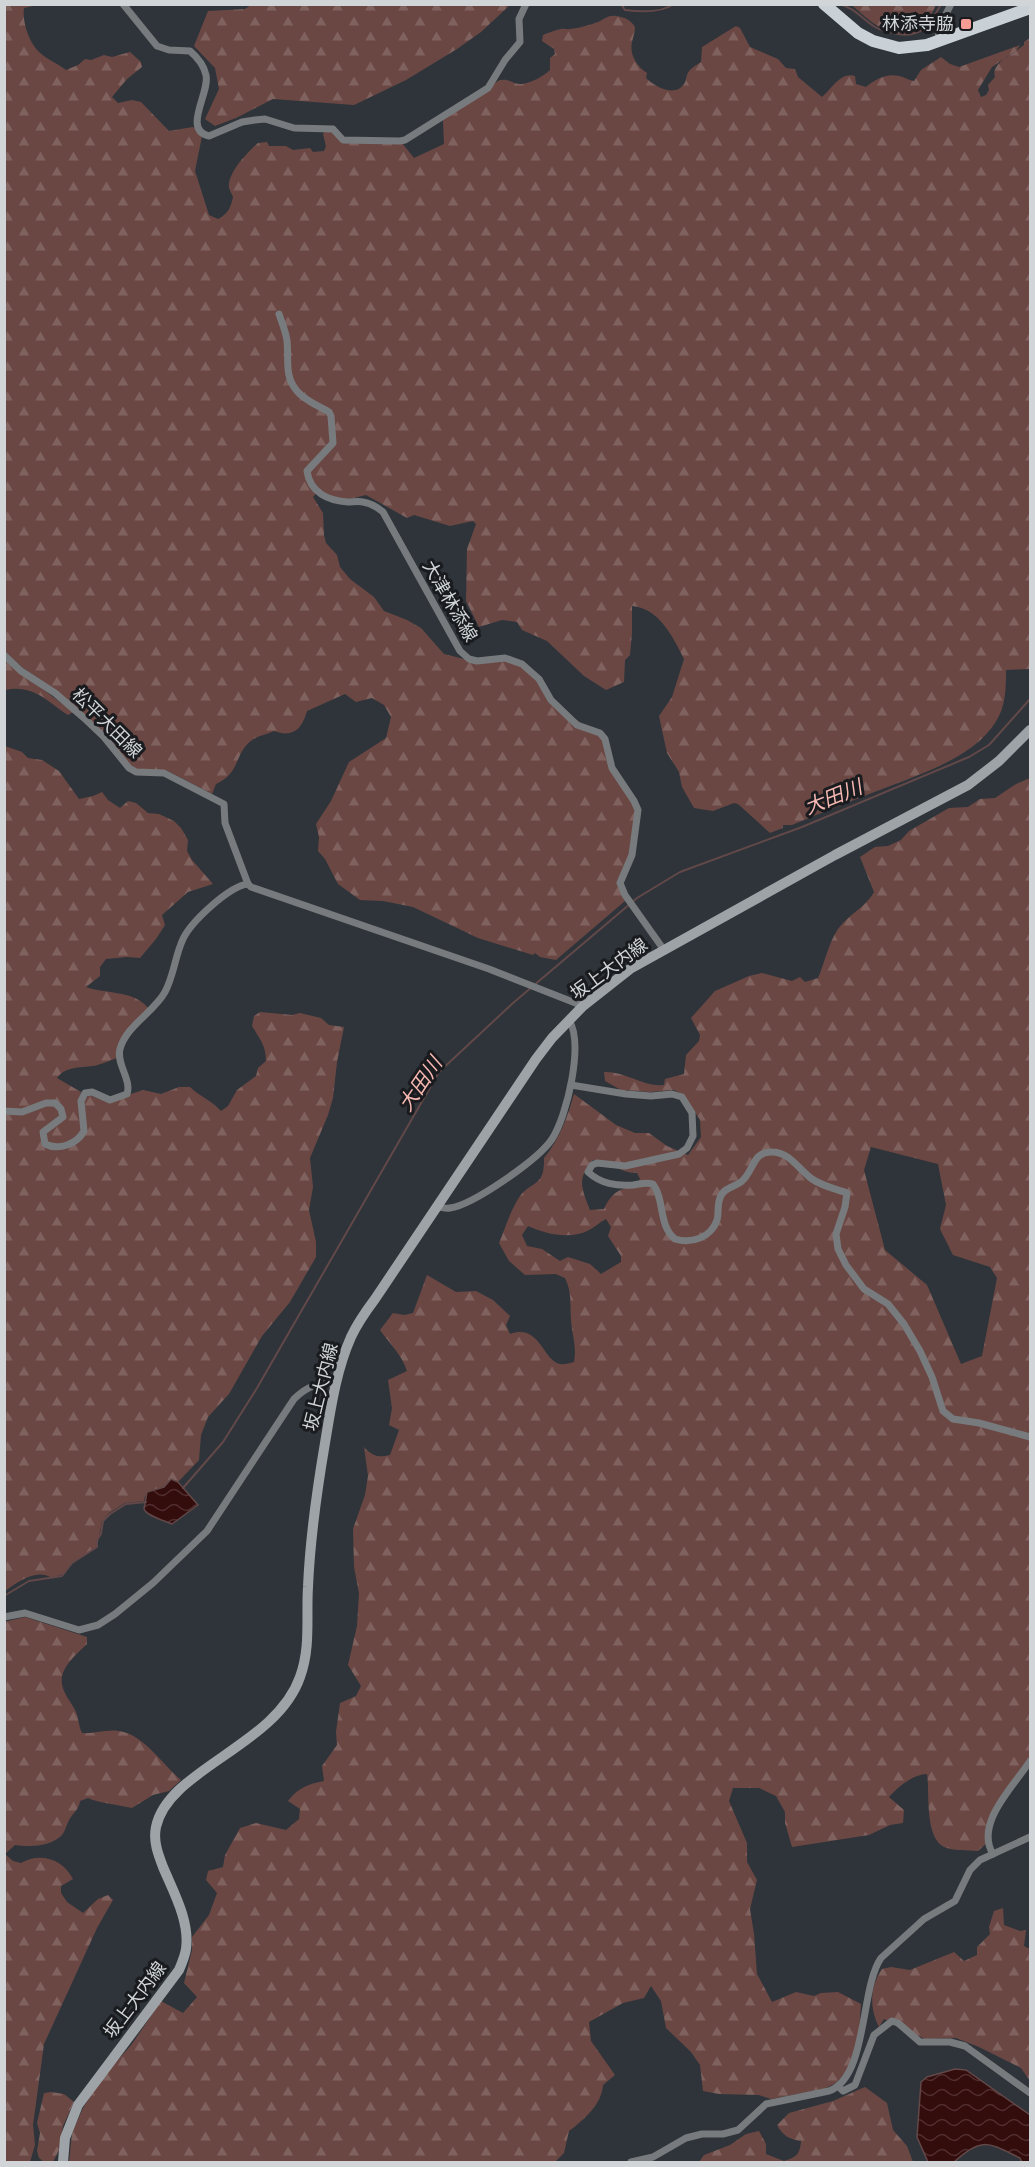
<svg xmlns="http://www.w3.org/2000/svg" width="1035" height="2167" viewBox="0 0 1035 2167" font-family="'Libre Baskerville','Noto Sans JP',serif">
	<defs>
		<pattern id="forest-firs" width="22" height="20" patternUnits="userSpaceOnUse" patternTransform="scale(1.5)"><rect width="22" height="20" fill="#6b4744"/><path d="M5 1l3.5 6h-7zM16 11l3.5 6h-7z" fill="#7f615e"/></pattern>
		<pattern id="water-waves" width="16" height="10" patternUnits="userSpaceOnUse" patternTransform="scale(1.5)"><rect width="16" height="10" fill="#330c0c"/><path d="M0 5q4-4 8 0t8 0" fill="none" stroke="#502e2f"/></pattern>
	</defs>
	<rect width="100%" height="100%" fill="#2e3439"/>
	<g fill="url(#forest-firs)" fill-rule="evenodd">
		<path d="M4,5H37L24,8C22,20 28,40 37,50C44,58 57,63 66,70L78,65L85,59L91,60L104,55L112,57L130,52L141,62L142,67L127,79L112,97L118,103L132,100L141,102L169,131L193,127L199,131L202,136L195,171L209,215L218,219C228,214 231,207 233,197C232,194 230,191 229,188C227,173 248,152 258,143L267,142L269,146H286L293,150L310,148L313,152L324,151L326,146L323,134L325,131H331L342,143H402L414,158L444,144L443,120L498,81C508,77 513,85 522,84C531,83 544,76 550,70V58L555,54L554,49L542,41L543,35C548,33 555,30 561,29C564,28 567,30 570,29C579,28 590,25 598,22C605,19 608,15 616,16C624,17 631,20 635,27C635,33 633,37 632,42C629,54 637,67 647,73L646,78C654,86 675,98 684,84C687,79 685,81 687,75C689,69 695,66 701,62L702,47L736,26L740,28L750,47L778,59L786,68L795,69L798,77L822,97C833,88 840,72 855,76L856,84L866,87C875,79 887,73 899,76C904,77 908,80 914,81L921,70L941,57L950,64L959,67L1020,45L1016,51L992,67L978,90L981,97L986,95L989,90L988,85L995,77C990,63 1015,53 1024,45V42L1030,38V669L1006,670C1006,688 1006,707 995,723C972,759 915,776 877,791C849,802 820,813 792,825H783V828L770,833L738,804L734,803L713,811L694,808L682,787L679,772L667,753L659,716L672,697L684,659C673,637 659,608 632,606V633L630,655L625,660L624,682L606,690L584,676L547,641L522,630L517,622L502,620L479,627L466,601L467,549L476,524L473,521L450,526L414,515L407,518L366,495L350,499L328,497L318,491L313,497L323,513L324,535L326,543L337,555L340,567L350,579L374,597L384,611L407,620L421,628L444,654L476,662L498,660L516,662L538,679L550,700L601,738L606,746L607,754L635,810L630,856L619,886L625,901L556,960L540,957L535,953L533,955L478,938L413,907L383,901L360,900L338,884L325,859L318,851L319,837L316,824L331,801L349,762L386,738L391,717L384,705L372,698L356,702L345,694L307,711C302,729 293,738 274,731C267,734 258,736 252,740C234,753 241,773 216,784L212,794L166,770H137L130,765L56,690L23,668L5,652Z"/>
		<polygon points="251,5 251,4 510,5 481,32 457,49 406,80 354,105 273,99 236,118 215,126 205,119 219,89 215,68 194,46 208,11 245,9"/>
		<path d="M852,5H936L923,31C892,42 874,25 852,5Z"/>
		<path d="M4,660L73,712L68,715C46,701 34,684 5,690Z"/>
		<path d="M5,746L22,752L28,758L42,760L59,771L79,799L93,796L102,792L108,800L120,808L128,801L136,803L148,813L159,814L174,821L181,828L188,840L187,851L192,860L213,884L188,892L162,915L165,925L156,939L140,958L127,957L106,959L100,967V976L86,987C105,994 134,990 148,1008L127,1031L117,1058C110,1060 101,1065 93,1066C80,1068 66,1066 57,1078L81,1092L79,1101L82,1130C72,1141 64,1146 48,1143L44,1139L47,1132C60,1124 68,1119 60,1103L54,1100L28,1109H5Z"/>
		<path d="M1030,778V1758L1000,1800L987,1843L978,1851C968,1850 953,1851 944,1847C924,1836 930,1793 927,1774C913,1774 898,1787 889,1797L904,1810L903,1823L890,1825L869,1835L792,1847L785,1823V1812L776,1796L759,1788H733L729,1801L747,1843V1862L757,1880L750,1909L754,1934L757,1974L772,2002L796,1992L814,1996L821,1993L838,1992L861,2004L857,2060L836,2083L824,2089L771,2099L759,2095L719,2094L703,2091L700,2065L691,2052L666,2028L661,2001L651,1986L644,1998L623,2003L589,2022L591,2041L615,2075L603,2085C602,2104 584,2120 569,2131L564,2153L555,2162H69L72,2133L83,2108L102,2078L132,2044L161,2001L183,2013L197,1997L184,1983L192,1950V1937L209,1915L217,1893L206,1880L208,1871L223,1867L225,1855L240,1828L256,1823L286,1830L299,1819L300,1809L288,1801C298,1788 308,1784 324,1781L322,1766L337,1745L336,1732L340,1703L356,1696L361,1686L348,1665L357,1626L359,1593L354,1567L353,1529L365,1495L368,1476L364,1447C372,1456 378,1458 390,1455L399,1430L389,1425L392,1408L388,1380L407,1371C402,1355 390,1344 380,1330L393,1313L404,1315L413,1313L427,1275L456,1292L476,1291L493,1300L510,1316L506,1325L510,1334C540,1323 543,1361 560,1364C564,1365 570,1363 574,1362C577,1347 572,1335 571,1320C570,1305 572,1292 565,1278L556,1274L525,1275L509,1261L499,1243C505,1229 510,1212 518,1199C530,1180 545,1189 544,1158C559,1140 568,1116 574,1094L616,1125L635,1133H649L667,1146L688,1155L701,1137L700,1120L684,1095L674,1090L650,1092L621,1090L605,1081L604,1072C625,1071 643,1087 664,1085L665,1079L684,1074L686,1055L699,1041L700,1035L691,1018L715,991L749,976L762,973L792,981L800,977L805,982L818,978C825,962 828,944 838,929C848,915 867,906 874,892L860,857L875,847L888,846L901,840L909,831L949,808L968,807L980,799L995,798L1016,784ZM871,1147L938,1164L946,1205L940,1229L953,1255L990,1267L997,1278L982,1356L961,1364L927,1285L885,1250L864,1170ZM593,1160C613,1160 617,1173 637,1173L640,1179L635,1187C618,1188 611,1194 604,1209L590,1210C582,1189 576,1179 593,1160ZM606,1219L611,1227L608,1236L621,1256V1262L601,1274L590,1264L568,1257L560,1261L542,1249L527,1246L522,1235L528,1226C545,1234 571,1240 589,1230C595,1227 600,1222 606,1219Z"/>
		<path d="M260,1012L292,1015L300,1013L321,1018L329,1025L344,1027L337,1062L333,1098L328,1115L310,1158L313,1187L309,1210L316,1242V1257L290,1302L262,1336L229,1394L208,1417L201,1435L199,1460L178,1482L171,1480C164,1489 154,1488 145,1496L144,1501L125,1503L109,1513L102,1521L97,1547L72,1563L63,1574L52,1578C37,1568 19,1581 5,1591V1113L46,1104L56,1106L61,1116L41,1133L42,1142L47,1147L83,1138V1101L89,1095L107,1102L143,1090L161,1094L179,1087H190C200,1097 210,1099 221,1111L228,1106L237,1090L256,1076L258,1068L266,1061C266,1046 260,1039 252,1026L254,1016Z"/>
		<path d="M25,1617L87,1637V1644C77,1654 59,1668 62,1684C63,1693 71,1702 75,1710C79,1717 78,1725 82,1733C95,1734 106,1729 119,1731C143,1734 163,1765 181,1780L169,1791L153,1795L132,1808C120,1805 98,1803 88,1798L80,1801C79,1809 75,1811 71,1817C67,1822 66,1830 62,1835C50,1847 30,1847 15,1845L5,1854L13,1861L21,1863C40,1852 63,1859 73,1879L61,1886V1893L67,1902L83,1913L98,1899L108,1895L113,1900L97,1928L44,2044L33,2125L35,2145L30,2162H5L4,1622Z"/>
		<path d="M1003,1908L1004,1925L1020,1931L1026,1930L1024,1946L1030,1949V2081L1021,2068L979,2047L956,2038L925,2039L884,2019L879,2027C869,2008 870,1987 882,1969L891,1967L910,1970L954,1952L964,1961L977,1955V1947L990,1934L989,1927L994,1911Z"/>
		<path d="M865,2087L887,2103L893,2130L907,2146L913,2162H699L704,2155L730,2145L746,2134L759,2131L766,2144V2154L784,2161C797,2157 800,2154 801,2141C789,2139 783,2136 777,2125L789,2113L833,2101Z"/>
		<polygon points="51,2092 64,2094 74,2102 63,2126 59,2150 53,2162 44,2162 39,2158 37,2151 40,2133 37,2123 44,2093"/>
	</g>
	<g fill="url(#water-waves)" stroke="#624849" stroke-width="1.5">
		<path d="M171,1479L178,1482L198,1505L172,1524C163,1520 147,1516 144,1509L147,1492L164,1487Z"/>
		<path d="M955,2069L966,2070L1030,2115V2162H1022L1020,2158C989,2143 982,2136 954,2162H928L917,2137L921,2082L927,2077Z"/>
	</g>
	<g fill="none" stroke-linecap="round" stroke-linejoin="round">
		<g stroke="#624849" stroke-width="2">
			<path d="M621,4L625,10C640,12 661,13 674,4"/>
			<path d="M839,4C855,8 862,19 875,27C882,31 890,33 898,34C922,38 931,24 941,4"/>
			<polyline points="183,1488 223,1442 257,1388 439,1072 513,1003 637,898 680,872 802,827 969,757 989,745 1030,699"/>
			<polyline points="4,1596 29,1581 62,1576 72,1563 97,1547 97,1540 101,1534 103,1521 110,1514 126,1504 146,1502"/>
		</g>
		<g stroke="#787b7d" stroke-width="7">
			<path d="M123,4L157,46L169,50L190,51C197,57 204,66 206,75C210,93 182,130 209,136L242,122L255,120L265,119L294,128L333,129L343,140L400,141L405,140L488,88L505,60L520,42L519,19L526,4"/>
			<polyline points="939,41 938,30 951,4"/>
			<path d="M279,314C282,323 286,332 287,341C289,360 284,376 297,391C305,401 319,406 329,412L331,416L333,443L307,471C310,493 329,501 348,502C353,502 358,501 363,502C371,503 377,507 383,512L460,651L469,659L477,661L505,658L522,664L539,679L551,700L577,725L600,733L605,739L612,768L634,801L638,810L632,855L620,883L625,895L664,950"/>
			<polyline points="4,655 21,671 55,693 84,718 104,737 129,768 136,772 164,773 224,804 225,823 248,884 251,887 489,969 583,1006"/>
			<path d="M571,1085L626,1094L651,1096L672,1094L682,1097L692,1113L693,1136L687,1148L679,1154L625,1166L597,1163L592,1165L588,1172C601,1184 616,1186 633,1185C640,1184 646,1182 653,1184C665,1200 658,1225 675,1239C691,1244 711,1238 717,1220C719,1213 717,1205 720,1198C723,1188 734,1187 741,1182C754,1172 752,1151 772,1152C790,1152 799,1170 812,1179C822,1186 836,1189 847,1193L845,1207L836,1234L838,1249L846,1265L864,1289L888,1304L904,1324L920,1351L932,1377L943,1411L953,1419L979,1423L1030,1437"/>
			<path d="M4,1111L22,1112L46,1103H55L61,1109L63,1117L43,1132L45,1144C59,1151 77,1144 84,1131L81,1101L85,1093L92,1092L110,1100L127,1094C132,1080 116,1064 120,1049C126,1026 154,1012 165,992C174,975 175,956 183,939C191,922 229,886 248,884"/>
			<path d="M437,1207C441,1207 446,1209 450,1208C473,1205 539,1159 552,1139C567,1116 584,1044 569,1020"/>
			<path d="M4,1617L25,1613L79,1630L98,1625L115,1614L153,1583L207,1531L294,1399C306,1387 318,1382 335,1384"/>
			<path d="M993,1854C974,1823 1015,1785 1030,1761"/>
			<polyline points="838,2086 843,2091 855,2085 874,2035 892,2021 898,2023 920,2042 950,2042 965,2046 1030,2093"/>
			<path d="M631,2162L653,2157L686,2138L702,2134H723L738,2130L766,2104L829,2091C868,2077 860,1988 881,1958L924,1919L955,1901L970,1870L980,1860L1030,1837"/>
		</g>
		<path stroke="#9ea3a7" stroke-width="10" d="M63,2162L65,2138L78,2105L179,1970C182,1963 185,1956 186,1949C190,1921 173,1891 163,1867C158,1854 153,1841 156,1827C168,1769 276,1746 300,1677C311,1647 306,1617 308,1587C310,1538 317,1490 325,1443C331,1407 336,1371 351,1337C357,1324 366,1311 375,1299L536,1059L552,1038L583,1006L630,969L835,855L968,785L999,761L1030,730"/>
		<polyline stroke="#c9d0d6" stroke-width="12" points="824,4 858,33 873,41 899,48 927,45 1030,8"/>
	</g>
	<rect fill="#f59c95" stroke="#191b1e" stroke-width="2" x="960" y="18" width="12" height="12" rx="3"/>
	<g text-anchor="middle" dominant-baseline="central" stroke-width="6" stroke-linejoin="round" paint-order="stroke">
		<g font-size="18" fill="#d1d5d8" stroke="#191b1e" text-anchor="end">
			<text x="954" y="24">林添寺脇</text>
		</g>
		<g font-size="18" fill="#d1d5d8" stroke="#191b1e">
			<text transform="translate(450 601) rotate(60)">大津林添線</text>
			<text transform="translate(107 723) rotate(45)">松平大田線</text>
			<text transform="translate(609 969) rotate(-36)">坂上大内線</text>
			<text transform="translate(321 1387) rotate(-76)">坂上大内線</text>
			<text transform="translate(135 2000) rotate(-53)">坂上大内線</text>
		</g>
		<g font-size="20" font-style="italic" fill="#f7b8b2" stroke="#191b1e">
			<text transform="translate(833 797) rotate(-22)">大田川</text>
			<text transform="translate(420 1084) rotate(-56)">大田川</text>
		</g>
	</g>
	<rect width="1035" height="2167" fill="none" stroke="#d1d5d8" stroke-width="12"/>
</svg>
